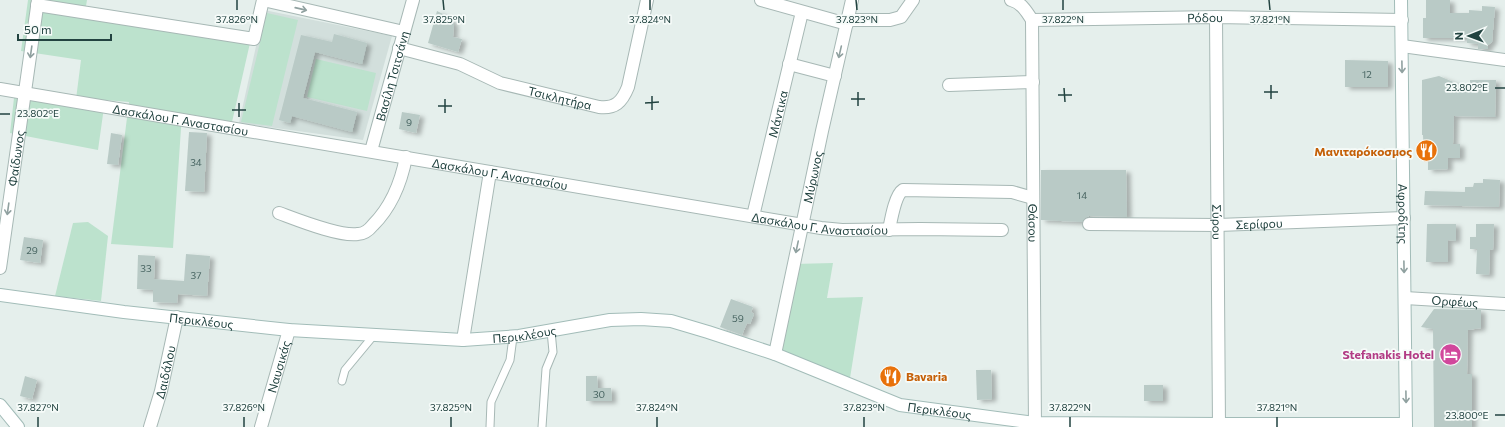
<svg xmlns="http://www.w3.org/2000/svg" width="1505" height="427" viewBox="0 0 1505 427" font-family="Commissioner,sans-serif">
	<defs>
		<filter id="shadow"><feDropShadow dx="4.5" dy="2.5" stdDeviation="2" flood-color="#0004"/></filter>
	</defs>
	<rect width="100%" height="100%" fill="#e5efec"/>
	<polygon fill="#d2dfdc" points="264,10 392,36 363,140 239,123"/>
	<g fill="#bce2cd">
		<polygon points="28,0 87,0 84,18 250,43 232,122 182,113 173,248 111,244 129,102 105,100 98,150 10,133 14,98 75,107 81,60 21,51"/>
		<polygon points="267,13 298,20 272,126 241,122"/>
		<polygon points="316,59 376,73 367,111 307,97"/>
		<polygon points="88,222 108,236 101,301 55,296 73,223"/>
		<polygon points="833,263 827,298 863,297 850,378 773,349 794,264"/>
	</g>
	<g fill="#b9cac6" filter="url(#shadow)">
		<polygon points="1426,0 1450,0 1450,13 1469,13 1469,10 1482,11 1482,6 1495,7 1492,42 1488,45 1488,49 1478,49 1478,44 1467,43 1467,38 1423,38 1423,18 1426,18"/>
		<polygon points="437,11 447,16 454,24 453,37 462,39 458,52 428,43"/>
		<polygon points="334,34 367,43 362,64 315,52 303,98 357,112 352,132 292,116 290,123 279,120 301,35 332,42"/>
		<polygon points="1345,60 1388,61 1388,87 1345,87"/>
		<polygon points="1439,76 1470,89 1470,80 1496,80 1495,117 1454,116 1453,144 1460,144 1460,158 1448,158 1448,169 1428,170 1428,157 1424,157 1423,135 1422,135 1422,80"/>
		<polygon points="402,112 420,115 416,133 399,129"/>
		<polygon points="189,132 207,133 204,192 185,191"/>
		<polygon points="111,133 122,135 118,165 107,164"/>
		<polygon points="1041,170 1126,170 1127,217 1089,216 1085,218 1082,222 1041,220"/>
		<polygon points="1483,179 1500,180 1499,207 1424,205 1425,191 1465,192 1465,187 1473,187 1474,183 1483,183"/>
		<polygon points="1427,224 1456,224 1456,241 1448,240 1448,262 1426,262"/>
		<polygon points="1476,224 1494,224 1493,250 1490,249 1489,275 1476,274 1477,249 1470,249 1470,237 1476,237"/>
		<polygon points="24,237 43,240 40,263 20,260"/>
		<polygon points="186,254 210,256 207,296 178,294 177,303 153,302 153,290 137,289 138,255 155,256 154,279 184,281"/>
		<polygon points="731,299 753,307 751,312 754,314 750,324 747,323 742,335 720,327"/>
		<polygon points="1434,309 1481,310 1481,328 1468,330 1467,374 1472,374 1472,427 1434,427 1433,329 1421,327"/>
		<polygon points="976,370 991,370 992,399 977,400"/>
		<polygon points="25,376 37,380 32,399 20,396"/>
		<polygon points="586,376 597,376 598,388 611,388 612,401 586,401"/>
		<rect x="1144" y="385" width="19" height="16"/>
	</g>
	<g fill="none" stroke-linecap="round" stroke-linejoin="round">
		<defs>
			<g id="lane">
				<polyline points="342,381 345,370 374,335"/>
				<polyline points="490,427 491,402 510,360 513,337"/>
				<polyline points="542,427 546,369 553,352 551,331"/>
			</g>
			<g id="street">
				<polyline points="263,0 404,32"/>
				<polyline points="761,0 847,24"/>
				<path d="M1011,0C1021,2 1027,12 1032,20"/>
				<polyline points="37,5 254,39 263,0"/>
				<path id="s1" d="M1216,17L1219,427"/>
				<polyline points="848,20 890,20 901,17 913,0"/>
				<path id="s2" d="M1032,20L1035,427"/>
				<path id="s3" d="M1032,20L1216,17L1402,20"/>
				<polyline points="1402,46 1505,60"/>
				<path id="s4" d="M399,48L460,64L500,83L599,107C615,109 622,102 628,87L647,0"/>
				<polyline points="789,64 835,76"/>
				<polyline points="949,85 1033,82"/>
				<path id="s5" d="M0,89L821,228L842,230L920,229L1002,230"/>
				<path id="s6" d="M371,151L413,0"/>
				<path d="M279,213C298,220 340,237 358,234C365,234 369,230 373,225C392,206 401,183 406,157"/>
				<path id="s7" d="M753,216L802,12"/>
				<path id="s8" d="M1089,224L1218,225L1404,218"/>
				<path d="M889,230C891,220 895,195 903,190L1012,192L1033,198"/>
				<path id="s9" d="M0,268L38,0"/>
				<path id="s10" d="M1405,298L1505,304"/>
				<polyline points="463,340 490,172"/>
				<path id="s11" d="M775,354L822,131L852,0"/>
				<path id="s12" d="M150,427L161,391L177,317"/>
				<path id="s13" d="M261,427L289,330"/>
			</g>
			<g id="secondary">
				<path id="s14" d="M1401,0L1406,427"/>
				<path id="s15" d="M0,295L124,312L289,330L463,340L519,336L610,320L641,319L671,321L708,332L775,354L900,405L1035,423L1219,424H1406"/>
				<polyline points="0,405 18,427"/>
			</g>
		</defs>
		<use href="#lane" stroke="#a7b8b5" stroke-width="9"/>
		<use href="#street" stroke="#a7b8b5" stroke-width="14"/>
		<use href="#secondary" stroke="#a2bcb8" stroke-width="14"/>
		<use href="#lane" stroke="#fff" stroke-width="7"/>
		<use href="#street" stroke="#fff" stroke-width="12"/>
		<use href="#secondary" stroke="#fff" stroke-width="12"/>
	</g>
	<defs><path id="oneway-shaft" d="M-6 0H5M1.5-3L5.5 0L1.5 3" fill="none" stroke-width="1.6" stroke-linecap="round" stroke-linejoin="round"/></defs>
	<g stroke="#90a1a0">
		<use href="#oneway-shaft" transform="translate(301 9) rotate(13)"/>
		<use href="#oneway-shaft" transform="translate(31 52) rotate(98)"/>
		<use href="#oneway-shaft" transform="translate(840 52) rotate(103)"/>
		<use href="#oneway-shaft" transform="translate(1402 67) rotate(89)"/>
		<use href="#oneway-shaft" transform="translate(8 209) rotate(98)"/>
		<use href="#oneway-shaft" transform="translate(797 247) rotate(102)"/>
		<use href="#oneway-shaft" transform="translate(1404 267) rotate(89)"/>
		<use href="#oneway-shaft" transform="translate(1406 397) rotate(89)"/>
	</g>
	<path fill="none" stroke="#224340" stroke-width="1.5" d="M237,0V10M443,0L444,10M650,0V10M856,0L857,10M1063,0V10M1269,0L1270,10M1271,85V99M1064,88L1065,102M1495,88H1505M858,92V106M1264,92H1278M1058,95H1072M652,96V110M445,99V113M851,99H865M239,103V117M645,103L659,102M438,106H452M232,110H246M0,114H10M1495,415H1505M38,417V427M244,417V427M451,417V427M657,417V427M864,417V427M1070,417V427M1277,417V427"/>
	<defs>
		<symbol id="restaurant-disc" viewBox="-11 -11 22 22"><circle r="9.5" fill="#e8710a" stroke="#f6fbf9"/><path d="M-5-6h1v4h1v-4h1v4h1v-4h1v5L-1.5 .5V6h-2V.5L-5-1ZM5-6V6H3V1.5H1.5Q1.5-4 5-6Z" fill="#fff"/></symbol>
		<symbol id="hotel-disc" viewBox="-11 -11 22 22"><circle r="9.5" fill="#d1479c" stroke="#f6fbf9"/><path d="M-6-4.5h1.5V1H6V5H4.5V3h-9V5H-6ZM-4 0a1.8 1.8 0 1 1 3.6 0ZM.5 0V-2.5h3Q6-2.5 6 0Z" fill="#fff"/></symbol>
	</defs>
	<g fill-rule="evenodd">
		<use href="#restaurant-disc" x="1414" y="138" width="25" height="25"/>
		<use href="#hotel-disc" x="1438" y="342" width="25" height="25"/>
		<use href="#restaurant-disc" x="878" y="364" width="25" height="25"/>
	</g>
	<g text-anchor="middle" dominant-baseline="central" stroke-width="3.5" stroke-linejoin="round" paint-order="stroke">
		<g font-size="10" fill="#486562">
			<text x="1367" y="74">12</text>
			<text x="409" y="122">9</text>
			<text x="196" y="162">34</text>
			<text x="1082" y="195">14</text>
			<text x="32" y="250">29</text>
			<text x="146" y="268">33</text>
			<text x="196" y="275">37</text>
			<text x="738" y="318">59</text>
			<text x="599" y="394">30</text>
		</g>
		<g font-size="12" fill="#224340" stroke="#f6fbf9">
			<text stroke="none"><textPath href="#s3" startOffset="173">Ρόδου</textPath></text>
			<text stroke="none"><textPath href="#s6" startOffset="78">Βασίλη Τσιτσάνη</textPath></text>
			<text stroke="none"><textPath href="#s4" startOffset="169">Τσικλητήρα</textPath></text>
			<text stroke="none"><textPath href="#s7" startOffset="105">Μάντικα</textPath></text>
			<text stroke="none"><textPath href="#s5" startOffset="183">Δασκάλου Γ. Αναστασίου</textPath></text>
			<text stroke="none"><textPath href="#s9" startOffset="111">Φαίδωνος</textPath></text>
			<text stroke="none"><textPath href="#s5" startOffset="507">Δασκάλου Γ. Αναστασίου</textPath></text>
			<text stroke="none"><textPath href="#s11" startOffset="181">Μύρωνος</textPath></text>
			<text stroke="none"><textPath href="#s14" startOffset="214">Αφροδίτης</textPath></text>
			<text stroke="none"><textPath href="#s5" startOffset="831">Δασκάλου Γ. Αναστασίου</textPath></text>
			<text stroke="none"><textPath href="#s1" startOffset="205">Σύρου</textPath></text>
			<text stroke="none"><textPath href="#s2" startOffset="203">Θάσου</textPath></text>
			<text stroke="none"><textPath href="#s8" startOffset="170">Σερίφου</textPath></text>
			<text stroke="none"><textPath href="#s10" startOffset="50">Ορφέως</textPath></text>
			<text stroke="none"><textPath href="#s15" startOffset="203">Περικλέους</textPath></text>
			<text stroke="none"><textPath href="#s15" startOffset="527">Περικλέους</textPath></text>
			<text stroke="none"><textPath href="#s13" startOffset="63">Ναυσικάς</textPath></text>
			<text stroke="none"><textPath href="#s12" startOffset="57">Δαιδάλου</textPath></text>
			<text stroke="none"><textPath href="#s15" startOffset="959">Περικλέους</textPath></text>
		</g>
		<g font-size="12" font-weight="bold" fill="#c56008" stroke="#f6fbf9" text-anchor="end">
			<text x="1412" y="151">Μανιταρόκοσμος</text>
			<text x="906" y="376" text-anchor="start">Bavaria</text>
		</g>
		<g font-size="12" font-weight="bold" fill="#b23c85" stroke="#f6fbf9" text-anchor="end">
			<text x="1434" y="354">Stefanakis Hotel</text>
		</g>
	</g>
	<g font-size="10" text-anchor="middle" fill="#224340" stroke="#f6fbf9" stroke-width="3.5" stroke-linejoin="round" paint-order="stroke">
		<text x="237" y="23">37.826°N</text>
		<text x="444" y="23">37.825°N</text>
		<text x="650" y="23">37.824°N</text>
		<text x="857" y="23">37.823°N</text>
		<text x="1063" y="23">37.822°N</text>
		<text x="1270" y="23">37.821°N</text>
		<text x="1467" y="91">23.802°E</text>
		<text x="38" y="117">23.802°E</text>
		<text x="38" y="411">37.827°N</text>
		<text x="244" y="411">37.826°N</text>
		<text x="451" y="411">37.825°N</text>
		<text x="657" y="411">37.824°N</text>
		<text x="864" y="411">37.823°N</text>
		<text x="1070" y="411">37.822°N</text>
		<text x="1277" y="411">37.821°N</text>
		<text x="1467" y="419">23.800°E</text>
	</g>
	<g transform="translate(1469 36) rotate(269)" stroke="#f6fbf9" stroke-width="3" paint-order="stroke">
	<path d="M0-3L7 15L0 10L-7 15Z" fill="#224340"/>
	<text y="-6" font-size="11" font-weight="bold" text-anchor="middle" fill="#224340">N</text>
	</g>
	<path d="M18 34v6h93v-6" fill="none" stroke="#224340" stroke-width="2"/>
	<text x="24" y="34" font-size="12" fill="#224340" stroke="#f6fbf9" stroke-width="3" paint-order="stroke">50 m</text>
</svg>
